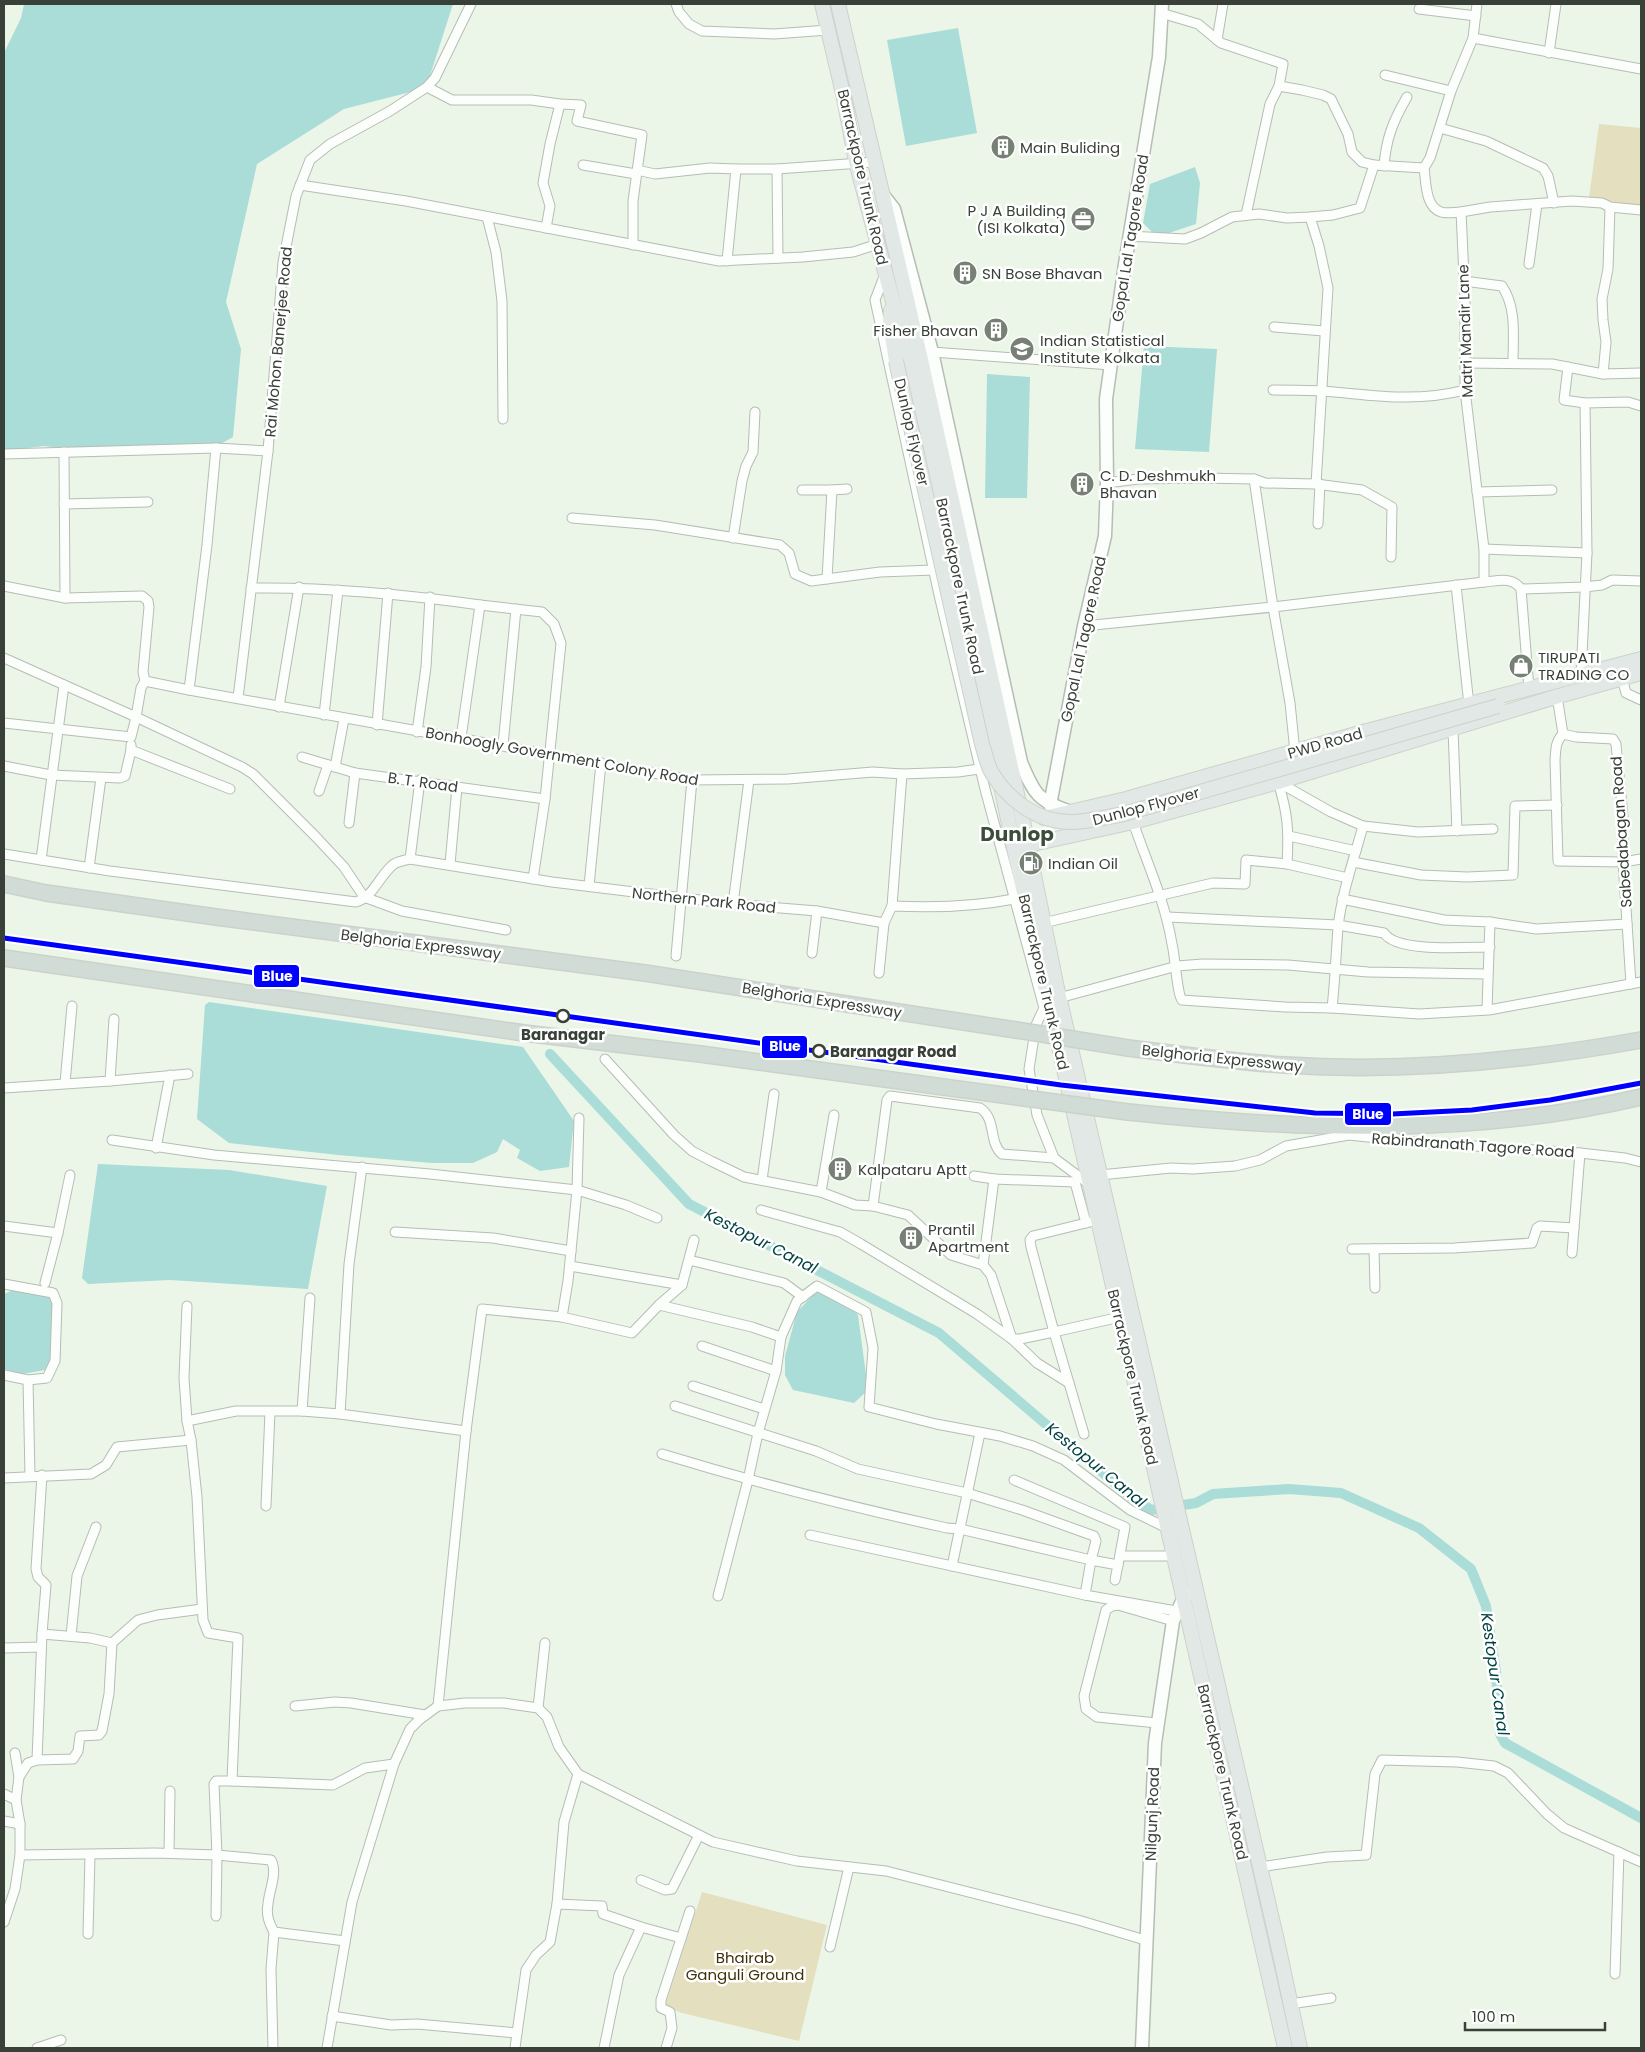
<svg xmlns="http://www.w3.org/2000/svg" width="1645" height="2052" viewBox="0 0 1645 2052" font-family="Poppins,sans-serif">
	<rect width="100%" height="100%" fill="#ebf6e9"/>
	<g fill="#e4dfbf">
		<polygon points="1599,124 1641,128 1641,206 1589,198"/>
		<polygon points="702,1892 827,1925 799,2041 682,2013 665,2006"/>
	</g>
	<g fill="#aadcd8">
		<polygon points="24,4 453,4 426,88 344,109 257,164 226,302 241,349 233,437 210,450 109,454 44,446 4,451 4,53 21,18"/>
		<polygon points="958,28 977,133 906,146 887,40"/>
		<polygon points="1195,167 1200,183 1196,224 1157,237 1143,223 1150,184"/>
		<polygon points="1144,346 1217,349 1209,452 1135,449"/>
		<polygon points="987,374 1030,377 1027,498 985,498"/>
		<polygon points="209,1002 523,1047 574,1121 569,1167 540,1171 517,1158 520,1150 503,1139 497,1152 473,1163 432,1163 338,1155 229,1143 197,1119 205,1005"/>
		<polygon points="98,1164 229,1170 327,1186 308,1289 170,1280 88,1284 82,1278"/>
		<polygon points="13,1290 49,1295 54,1303 51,1359 45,1370 23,1374 4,1369 4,1294"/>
		<polygon points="822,1290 848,1302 858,1315 868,1390 854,1403 793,1390 785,1375 785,1356 797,1312 812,1296"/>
	</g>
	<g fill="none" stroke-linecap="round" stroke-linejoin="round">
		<polyline stroke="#aadcd8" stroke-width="10" points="550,1054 689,1204 939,1333 1130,1496 1151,1510 1196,1503 1213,1494 1289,1489 1341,1493 1419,1528 1471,1569 1486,1606 1496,1672 1500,1734 1505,1743 1641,1818"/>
		<defs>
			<g id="street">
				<polyline points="676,4 679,12 689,24 702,31 774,34 828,30"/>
				<path d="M1477,4L1473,38L1451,91L1430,158L1424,168C1426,181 1425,207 1441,212C1446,214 1455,212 1461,212L1465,298V390L1484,549V582C1498,581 1512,576 1521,589L1529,689"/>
				<polyline points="1419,9 1476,16"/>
				<polyline points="1161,13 1198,24 1221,43 1283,64 1279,86 1270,104 1246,215"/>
				<polyline points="1473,38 1641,69"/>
				<polyline points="1217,40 1223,4"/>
				<polyline points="1549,53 1556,4"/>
				<polyline points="1385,75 1451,91"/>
				<polyline points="1279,86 1302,90 1323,95 1331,99 1348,134 1352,152 1362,162 1374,165"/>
				<polyline points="427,87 452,100 531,100 560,104 581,105 577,121 642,135 633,201 633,245"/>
				<polyline points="1440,128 1486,141 1543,168 1548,176 1554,203"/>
				<polyline points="583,165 636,174"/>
				<path d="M1384,166C1386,139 1393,121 1407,97"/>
				<polyline points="736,169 777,169 875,162"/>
				<polyline points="777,169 778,258"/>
				<polyline points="637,170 655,174 710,168 736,169 727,261"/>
				<polyline points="300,185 406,201 719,261 803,257 853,252 878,244"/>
				<polyline points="1461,212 1490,207 1572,201 1602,203 1610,207 1641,210"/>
				<polyline points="487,217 496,252 502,301 503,419"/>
				<polyline points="546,228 550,206 543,183 550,144 560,104"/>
				<polyline points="1129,236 1185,239 1201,233 1232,217 1259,214 1287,218 1310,217 1333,215 1360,208 1374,165 1424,168"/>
				<polyline points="1529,264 1537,204"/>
				<polyline points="885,274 875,300 939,595 985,789 1044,1008 1036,1025 1029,1069 1037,1115 1054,1158 1089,1184 1092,1184"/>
				<path d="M1464,281L1502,286C1517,308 1513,337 1513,363"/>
				<polyline points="1274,327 1324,331"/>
				<polyline points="932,352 1111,365"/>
				<polyline points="1466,363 1552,364 1603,374 1641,373"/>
				<polyline points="1568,367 1564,400 1585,403"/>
				<polyline points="1603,374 1606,342 1603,320 1602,299 1608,269 1610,207"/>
				<path d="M1273,390C1289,390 1306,390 1323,391C1373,395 1414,403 1465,390"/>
				<polyline points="216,448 207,545 189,690 692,780 788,779 873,772 902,774 958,772 993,767"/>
				<polyline points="4,454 216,448 268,451"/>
				<polyline points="1107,483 1138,479 1201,478 1254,479 1265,483 1316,484 1328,288 1319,246 1310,217"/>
				<polyline points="1316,484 1362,490 1392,507 1391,557"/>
				<polyline points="802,490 832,490"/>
				<polyline points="1477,492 1552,490"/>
				<polyline points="64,504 148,502"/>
				<polyline points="572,518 655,525 780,545 789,553 795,574 811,581 880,572 934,570"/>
				<polyline points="1318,524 1320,484"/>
				<polyline points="733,538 742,481 746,466 753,452 755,412"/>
				<polyline points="1484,549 1587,553"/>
				<polyline points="827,579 832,490 847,489"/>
				<polyline points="1456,585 1469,705"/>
				<polyline points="4,586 65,598"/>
				<path d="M251,588C328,587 404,594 480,605L461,738"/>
				<polyline points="1521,589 1584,587 1602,585 1612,580 1641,581"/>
				<polyline points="480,605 542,612 554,624 561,643 545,799 533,879"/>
				<polyline points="1084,626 1273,607 1254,479"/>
				<polyline points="4,658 136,717 141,688 145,681 143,672 149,607 148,601 142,596 65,598 64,452"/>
				<polyline points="1581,675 1587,553 1585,403 1628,402 1641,406"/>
				<polyline points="1622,678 1626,693 1641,700"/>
				<polyline points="145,681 189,690"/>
				<polyline points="1557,696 1563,734 1576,737 1613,739 1616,744 1623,816 1623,862 1631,984"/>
				<polyline points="238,698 268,451 283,262 296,196 310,160 330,144 390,111 427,87 435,78 471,4"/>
				<polyline points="279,707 299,587"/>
				<polyline points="324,715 338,590"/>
				<polyline points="4,723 131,737 136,717 242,767 253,774 316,837 344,867 364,897 402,911 506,930"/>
				<polyline points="377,725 388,593"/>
				<polyline points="1453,730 1457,831"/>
				<polyline points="417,732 426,667 430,597"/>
				<path d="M1563,734C1555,742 1556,750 1555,760L1558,861L1623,862L1641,859"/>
				<polyline points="131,745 131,750 230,789"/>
				<polyline points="503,745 516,609"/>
				<polyline points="1295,752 1290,703 1273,607 1484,582"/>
				<polyline points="302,757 355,773 545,799"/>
				<polyline points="4,766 51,775 120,778 125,776 131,750"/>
				<polyline points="335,767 344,719"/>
				<path d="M1278,782L1331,812L1363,826C1354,859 1342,892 1338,927C1336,954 1335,981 1332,1008"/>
				<path d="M1278,782C1288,814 1289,831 1287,864"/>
				<polyline points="319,791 328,765"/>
				<path d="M1133,822C1147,863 1165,901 1172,944C1175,955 1177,994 1182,1000L1285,1007L1332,1008L1419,1014L1489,1010L1641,982"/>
				<polyline points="349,823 355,773"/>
				<polyline points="1363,826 1418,832 1493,829"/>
				<polyline points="1289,836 1356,851"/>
				<path d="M4,854L110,871L356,902C374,897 380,874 394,864C399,861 405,860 410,859L552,882L733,904L817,911L884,923L892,906C934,908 973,907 1014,899"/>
				<polyline points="410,859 420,780"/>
				<polyline points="41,860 64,685"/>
				<polyline points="1353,862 1421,875 1467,877 1513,875 1515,806 1557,805"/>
				<polyline points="450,864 457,787"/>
				<polyline points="89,868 101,778"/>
				<polyline points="589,886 601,763"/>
				<polyline points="1342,899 1444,920 1490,922 1487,1009"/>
				<polyline points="733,904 749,780"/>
				<polyline points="892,906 902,774"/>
				<path d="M1168,917L1338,925L1384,933C1397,953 1466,947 1490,947"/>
				<polyline points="1490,922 1536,929 1627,924"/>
				<polyline points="1043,923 1213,883 1245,884 1246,860 1287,864 1348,878"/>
				<polyline points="812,953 817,911"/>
				<polyline points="676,956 692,780"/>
				<polyline points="879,973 884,923"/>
				<polyline points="1059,998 1177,966 1203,964 1288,965 1368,972 1487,974"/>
				<polyline points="605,1059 674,1135 692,1151 711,1161 744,1177 821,1192 855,1205 873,1206 908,1215 951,1255 983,1265 991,1275 1012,1339 1020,1339 1054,1332 1031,1247 1030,1240 1033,1236 1098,1220"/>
				<polyline points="110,1081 188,1074"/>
				<polyline points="65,1083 72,1006"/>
				<polyline points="4,1088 110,1081 114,1019"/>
				<polyline points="112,1140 214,1155 430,1174 577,1190 579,1118"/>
				<polyline points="156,1148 170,1075"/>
				<polyline points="1100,1175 1171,1168 1193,1169 1235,1166 1260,1160 1286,1146 1349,1135 1415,1142 1580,1153 1625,1158 1641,1162"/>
				<polyline points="974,1176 994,1179"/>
				<polyline points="762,1180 774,1094"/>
				<polyline points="821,1192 834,1115"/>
				<path d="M873,1206L887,1100L890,1096L980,1108C997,1119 988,1142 1002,1154L1054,1158"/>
				<polyline points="761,1210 840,1232 861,1244 977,1314 1012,1339 1037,1363 1069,1383"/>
				<polyline points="4,1226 58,1233 45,1283"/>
				<polyline points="395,1232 493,1238 571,1251"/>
				<polyline points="58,1233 70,1175"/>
				<polyline points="1352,1249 1454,1248 1532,1243 1537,1228 1540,1226 1574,1228"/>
				<polyline points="1374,1249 1375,1288"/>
				<polyline points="1572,1253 1580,1153"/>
				<polyline points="689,1260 784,1283 803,1297"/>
				<polyline points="983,1265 994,1179 1075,1182 1086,1223"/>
				<polyline points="570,1266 682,1285 694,1240"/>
				<polyline points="4,1284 53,1293 57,1303 55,1361 47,1378 28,1380 4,1375"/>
				<polyline points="659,1305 752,1327 781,1337 797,1301 817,1286 866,1312 873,1348 869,1407 936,1424 1000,1436 1033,1446 1064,1460 1130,1510 1167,1528"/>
				<polyline points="187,1306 184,1378 187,1421"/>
				<polyline points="562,1317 632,1333 659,1305 682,1285"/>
				<polyline points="702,1346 776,1371"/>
				<polyline points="28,1380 30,1476"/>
				<polyline points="693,1386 764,1409"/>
				<polyline points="675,1406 816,1451 858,1469 967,1493 1022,1510 1094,1536 1096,1541 1091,1560 1118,1565 1125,1527 1014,1480"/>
				<polyline points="302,1411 310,1298"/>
				<polyline points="340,1414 349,1264 362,1167"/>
				<polyline points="466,1431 482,1309 562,1317 568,1281 577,1190 626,1205 657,1218"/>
				<polyline points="1084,1434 1054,1332 1120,1317"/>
				<path d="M662,1454C757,1483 851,1507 947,1528L960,1529L1091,1560L1085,1595L1176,1611"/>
				<polyline points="4,1478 91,1474 106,1465 117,1447 191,1440 187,1421 236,1411 302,1411 340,1414 466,1431 438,1706"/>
				<polyline points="266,1506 270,1412"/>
				<polyline points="810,1535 1085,1595"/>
				<polyline points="1120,1556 1174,1556"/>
				<polyline points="952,1566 980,1433"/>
				<polyline points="1115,1580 1118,1565"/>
				<polyline points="718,1596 748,1480 758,1433 776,1371 781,1337"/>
				<polyline points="42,1634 46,1585 38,1577 36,1569 42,1475"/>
				<polyline points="71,1636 77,1576 96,1527"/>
				<polyline points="4,1648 41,1647"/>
				<polyline points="295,1706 335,1702 351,1703 425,1715"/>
				<polyline points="538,1708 545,1643"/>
				<polyline points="1157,1723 1097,1717 1086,1709 1084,1696 1106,1610 1112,1606 1118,1605 1173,1621"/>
				<polyline points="15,1753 19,1777"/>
				<polyline points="37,1760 42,1634 90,1638 112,1643"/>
				<polyline points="232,1781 333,1785 365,1768 394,1764"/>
				<polyline points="4,1794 16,1800 20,1824 20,1855"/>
				<polyline points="16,1800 19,1777 28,1763 37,1760 73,1759 78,1751 80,1736 99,1735 102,1731 109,1694 112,1643 138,1620 157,1615 202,1609"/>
				<polyline points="4,1821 20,1824"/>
				<polyline points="169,1853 170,1791"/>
				<polyline points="1260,1867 1327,1857 1366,1855 1375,1774 1382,1760 1457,1762 1494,1766 1508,1773 1547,1814 1564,1828 1641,1862"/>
				<polyline points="641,1880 665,1890 672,1889 699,1835"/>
				<polyline points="557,1904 602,1906 603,1914 641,1927"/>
				<path d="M216,1916L217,1855L271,1860C278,1873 269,1890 268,1904C266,1915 269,1923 274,1932"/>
				<polyline points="4,1922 15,1889 20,1855 155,1853 217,1855 214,1784 216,1781 232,1781 238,1638 208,1633 203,1620 197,1497 191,1440"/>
				<polyline points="88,1934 90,1855"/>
				<polyline points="830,1947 849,1867"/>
				<polyline points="1615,1974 1619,1852"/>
				<polyline points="1290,2004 1331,1998"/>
				<polyline points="332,2016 391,2025 417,2024 517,2033 526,1970 536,1955 550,1942 557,1904 564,1822 578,1774"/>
				<polyline points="37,2048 61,2040"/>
				<polyline points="273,2048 271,1969 274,1932 345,1941"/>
				<polyline points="327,2048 352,1902 394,1764 410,1729 419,1720 438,1706 465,1703 504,1703 538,1708 547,1717 559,1747 578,1774 713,1842 797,1861 886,1871 1078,1920 1145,1940"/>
				<polyline points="515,2048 517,2033"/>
				<polyline points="604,2048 619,1975 641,1927 681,1938"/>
				<polyline points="666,2048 672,2028 670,2012 661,2008 661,2000 690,1911"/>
			</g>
			<g id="secondary">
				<path d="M883,195L894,209L932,352L1021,762C1034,794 1038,801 1071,812"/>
				<polyline points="1050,805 1084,626 1105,536 1107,483 1106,399 1125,264 1159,57 1162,4"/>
				<polyline points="1142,2048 1155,1743 1173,1621 1184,1597 1188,1594"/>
			</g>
			<g id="primary">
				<polyline points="822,4 844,98 856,162 927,430 1014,848 1285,2048"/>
				<polyline points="838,4 919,351 1023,821 1057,988 1278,1945 1300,2048"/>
				<polyline points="891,310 890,324 896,361"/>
				<polyline points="1044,818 1126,799 1363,732 1641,659"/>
				<polyline points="1019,847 1133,822 1278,782 1555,697 1641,673"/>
			</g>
			<g id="highway">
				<polyline points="4,884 46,893 216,917 645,973 1016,1030"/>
				<polyline points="4,958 524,1033 700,1054"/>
				<path d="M1128,1048C1180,1054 1233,1062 1286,1065C1405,1073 1524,1061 1641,1040"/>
				<path d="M1128,1112C1298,1130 1473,1137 1641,1097"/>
			</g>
		</defs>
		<use href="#street" stroke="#b5bdb4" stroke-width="11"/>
		<use href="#secondary" stroke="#b5bdb4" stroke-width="15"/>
		<use href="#primary" stroke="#ccd2cb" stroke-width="16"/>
		<use href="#highway" stroke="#ccd2cb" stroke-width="18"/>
		<use href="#street" stroke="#fcfefc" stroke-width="9"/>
		<use href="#secondary" stroke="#fcfefc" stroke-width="12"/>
		<use href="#primary" stroke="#e2e8e5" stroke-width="14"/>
		<use href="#highway" stroke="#d0dcd5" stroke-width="15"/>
		<defs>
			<path id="primary-bridge" d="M896,361L982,744C985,753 987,765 992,773C1008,800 1038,822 1070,822C1088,822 1106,817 1124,814L1498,706"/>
			<g id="highway-bridge">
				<polyline points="1016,1030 1128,1048"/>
				<polyline points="700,1054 1128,1112"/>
			</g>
		</defs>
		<use href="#primary-bridge" stroke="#ccd2cb" stroke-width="16" stroke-linecap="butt"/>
		<use href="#highway-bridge" stroke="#ccd2cb" stroke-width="18" stroke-linecap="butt"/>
		<use href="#primary-bridge" stroke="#e2e8e5" stroke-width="14"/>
		<use href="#highway-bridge" stroke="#d0dcd5" stroke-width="15"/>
		<defs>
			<polyline id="metro-1" points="4,938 1061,1085 1315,1113 1392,1114 1472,1110 1550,1100 1641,1083"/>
		</defs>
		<use href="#metro-1" stroke="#fff" stroke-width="9"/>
		<use href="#metro-1" stroke="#00f" stroke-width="5"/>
	</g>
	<defs>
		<symbol id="building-disc" viewBox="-11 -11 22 22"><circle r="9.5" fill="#778075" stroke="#fff"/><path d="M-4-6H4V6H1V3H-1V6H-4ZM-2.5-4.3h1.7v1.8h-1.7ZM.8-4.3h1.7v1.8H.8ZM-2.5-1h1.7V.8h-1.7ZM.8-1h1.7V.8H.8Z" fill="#fff"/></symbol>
		<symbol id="office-disc" viewBox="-11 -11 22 22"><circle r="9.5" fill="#778075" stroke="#fff"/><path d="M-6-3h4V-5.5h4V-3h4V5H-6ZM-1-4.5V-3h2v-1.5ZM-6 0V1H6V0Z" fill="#fff"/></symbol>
		<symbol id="university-disc" viewBox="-11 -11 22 22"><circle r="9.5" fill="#778075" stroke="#fff"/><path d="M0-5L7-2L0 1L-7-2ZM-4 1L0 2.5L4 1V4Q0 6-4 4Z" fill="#fff"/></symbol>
		<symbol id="shop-disc" viewBox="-11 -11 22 22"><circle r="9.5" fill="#778075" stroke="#fff"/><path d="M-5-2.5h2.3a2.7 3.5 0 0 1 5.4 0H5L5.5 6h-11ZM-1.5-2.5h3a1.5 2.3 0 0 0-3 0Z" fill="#fff"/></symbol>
		<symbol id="fuel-disc" viewBox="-11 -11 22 22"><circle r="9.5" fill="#778075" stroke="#fff"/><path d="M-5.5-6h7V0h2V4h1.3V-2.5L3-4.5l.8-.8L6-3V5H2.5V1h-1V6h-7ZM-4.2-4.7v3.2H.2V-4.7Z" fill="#fff"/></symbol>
	</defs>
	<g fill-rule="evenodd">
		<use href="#building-disc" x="989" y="133" width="28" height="28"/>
		<use href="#office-disc" x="1069" y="205" width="28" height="28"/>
		<use href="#building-disc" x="951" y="259" width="28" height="28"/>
		<use href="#building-disc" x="982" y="316" width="28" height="28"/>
		<use href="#university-disc" x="1008" y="335" width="28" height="28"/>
		<use href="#building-disc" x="1068" y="470" width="28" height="28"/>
		<use href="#shop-disc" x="1507" y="652" width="28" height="28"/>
		<use href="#fuel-disc" x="1017" y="849" width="28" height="28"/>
		<use href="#building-disc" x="826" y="1155" width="28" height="28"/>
		<use href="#building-disc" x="897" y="1224" width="28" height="28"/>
	</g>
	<g fill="#fff" stroke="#384037" stroke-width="2.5">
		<circle cx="563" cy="1016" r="6"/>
		<circle cx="819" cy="1051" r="6"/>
	</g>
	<g text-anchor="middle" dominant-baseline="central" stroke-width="5" stroke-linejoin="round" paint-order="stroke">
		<g font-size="15" fill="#384037" stroke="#fff" text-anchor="start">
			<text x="1020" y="147">Main Buliding</text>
			<text x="1066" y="210" text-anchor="end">P J A Building<tspan x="1066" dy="17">(ISI Kolkata)</tspan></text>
			<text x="982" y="273">SN Bose Bhavan</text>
			<text x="978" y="330" text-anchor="end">Fisher Bhavan</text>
			<text x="1040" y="340">Indian Statistical<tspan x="1040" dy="17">Institute Kolkata</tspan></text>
			<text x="1100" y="475">C. D. Deshmukh<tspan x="1100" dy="17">Bhavan</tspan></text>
			<text x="1538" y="657">TIRUPATI<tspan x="1538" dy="17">TRADING CO</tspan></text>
			<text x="1048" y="863">Indian Oil</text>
			<text x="858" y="1169">Kalpataru Aptt</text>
			<text x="928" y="1229">Prantil<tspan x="928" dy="17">Apartment</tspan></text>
		</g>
		<g font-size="15" fill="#384037" stroke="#fff">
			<text transform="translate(863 177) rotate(77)">Barrackpore Trunk Road</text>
			<text transform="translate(1130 238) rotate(-81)">Gopal Lal Tagore Road</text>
			<text transform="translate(1465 331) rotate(-92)">Matri Mandir Lane</text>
			<text transform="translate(278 342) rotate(-85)">Rai Mohon Banerjee Road</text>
			<text transform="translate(912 432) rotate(77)">Dunlop Flyover</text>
			<text transform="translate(960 586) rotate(78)">Barrackpore Trunk Road</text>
			<text transform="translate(1083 639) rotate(-78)">Gopal Lal Tagore Road</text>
			<text transform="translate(1325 743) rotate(-16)">PWD Road</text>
			<text transform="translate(562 756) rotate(10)">Bonhoogly Government Colony Road</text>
			<text transform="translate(423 782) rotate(8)">B. T. Road</text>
			<text transform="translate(1146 806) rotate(-15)">Dunlop Flyover</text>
			<text transform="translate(1621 832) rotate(-94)">Sabedabagan Road</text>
			<text transform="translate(704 900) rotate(6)">Northern Park Road</text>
			<text transform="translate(421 944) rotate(7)">Belghoria Expressway</text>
			<text transform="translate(1044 982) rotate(77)">Barrackpore Trunk Road</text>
			<text transform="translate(822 1000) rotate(9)">Belghoria Expressway</text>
			<text transform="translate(1222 1058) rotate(6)">Belghoria Expressway</text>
			<text transform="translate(1473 1145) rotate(4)">Rabindranath Tagore Road</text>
			<text transform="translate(1133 1377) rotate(77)">Barrackpore Trunk Road</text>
			<text transform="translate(1223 1772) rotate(77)">Barrackpore Trunk Road</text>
			<text transform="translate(1152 1814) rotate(-88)">Nilgunj Road</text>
		</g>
		<g font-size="15" font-weight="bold" fill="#384037" stroke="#fff">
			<text x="563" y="1034">Baranagar</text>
			<text x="830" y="1051" text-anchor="start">Baranagar Road</text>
		</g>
		<g font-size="15" fill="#3e3007" stroke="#fff">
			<text x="745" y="1957">Bhairab<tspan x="745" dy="17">Ganguli Ground</tspan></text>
		</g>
		<g font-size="16" font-style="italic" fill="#004242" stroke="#fff">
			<text transform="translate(761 1241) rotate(27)">Kestopur Canal</text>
			<text transform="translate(1096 1465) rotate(39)">Kestopur Canal</text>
			<text transform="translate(1495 1674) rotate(82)">Kestopur Canal</text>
		</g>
		<g font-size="20" font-weight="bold" fill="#3c4d3a" stroke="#fff">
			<text x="1017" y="834">Dunlop</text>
		</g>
	</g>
	<g stroke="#fff" stroke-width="2">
		<rect x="253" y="964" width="47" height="24" rx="5" fill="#00f"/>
		<rect x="761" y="1035" width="47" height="24" rx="5" fill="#00f"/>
		<rect x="1344" y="1102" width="48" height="24" rx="5" fill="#00f"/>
	</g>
	<g font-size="14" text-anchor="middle" font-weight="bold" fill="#fff">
		<text x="277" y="981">Blue</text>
		<text x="785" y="1051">Blue</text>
		<text x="1368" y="1119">Blue</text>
	</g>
	<rect width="1645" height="2052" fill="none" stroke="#384037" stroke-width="10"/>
	<path d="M1465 2022v8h140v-8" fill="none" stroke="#384037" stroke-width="2.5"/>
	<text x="1472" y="2022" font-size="15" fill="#384037" stroke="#ffffff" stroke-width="4" paint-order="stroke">100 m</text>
</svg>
